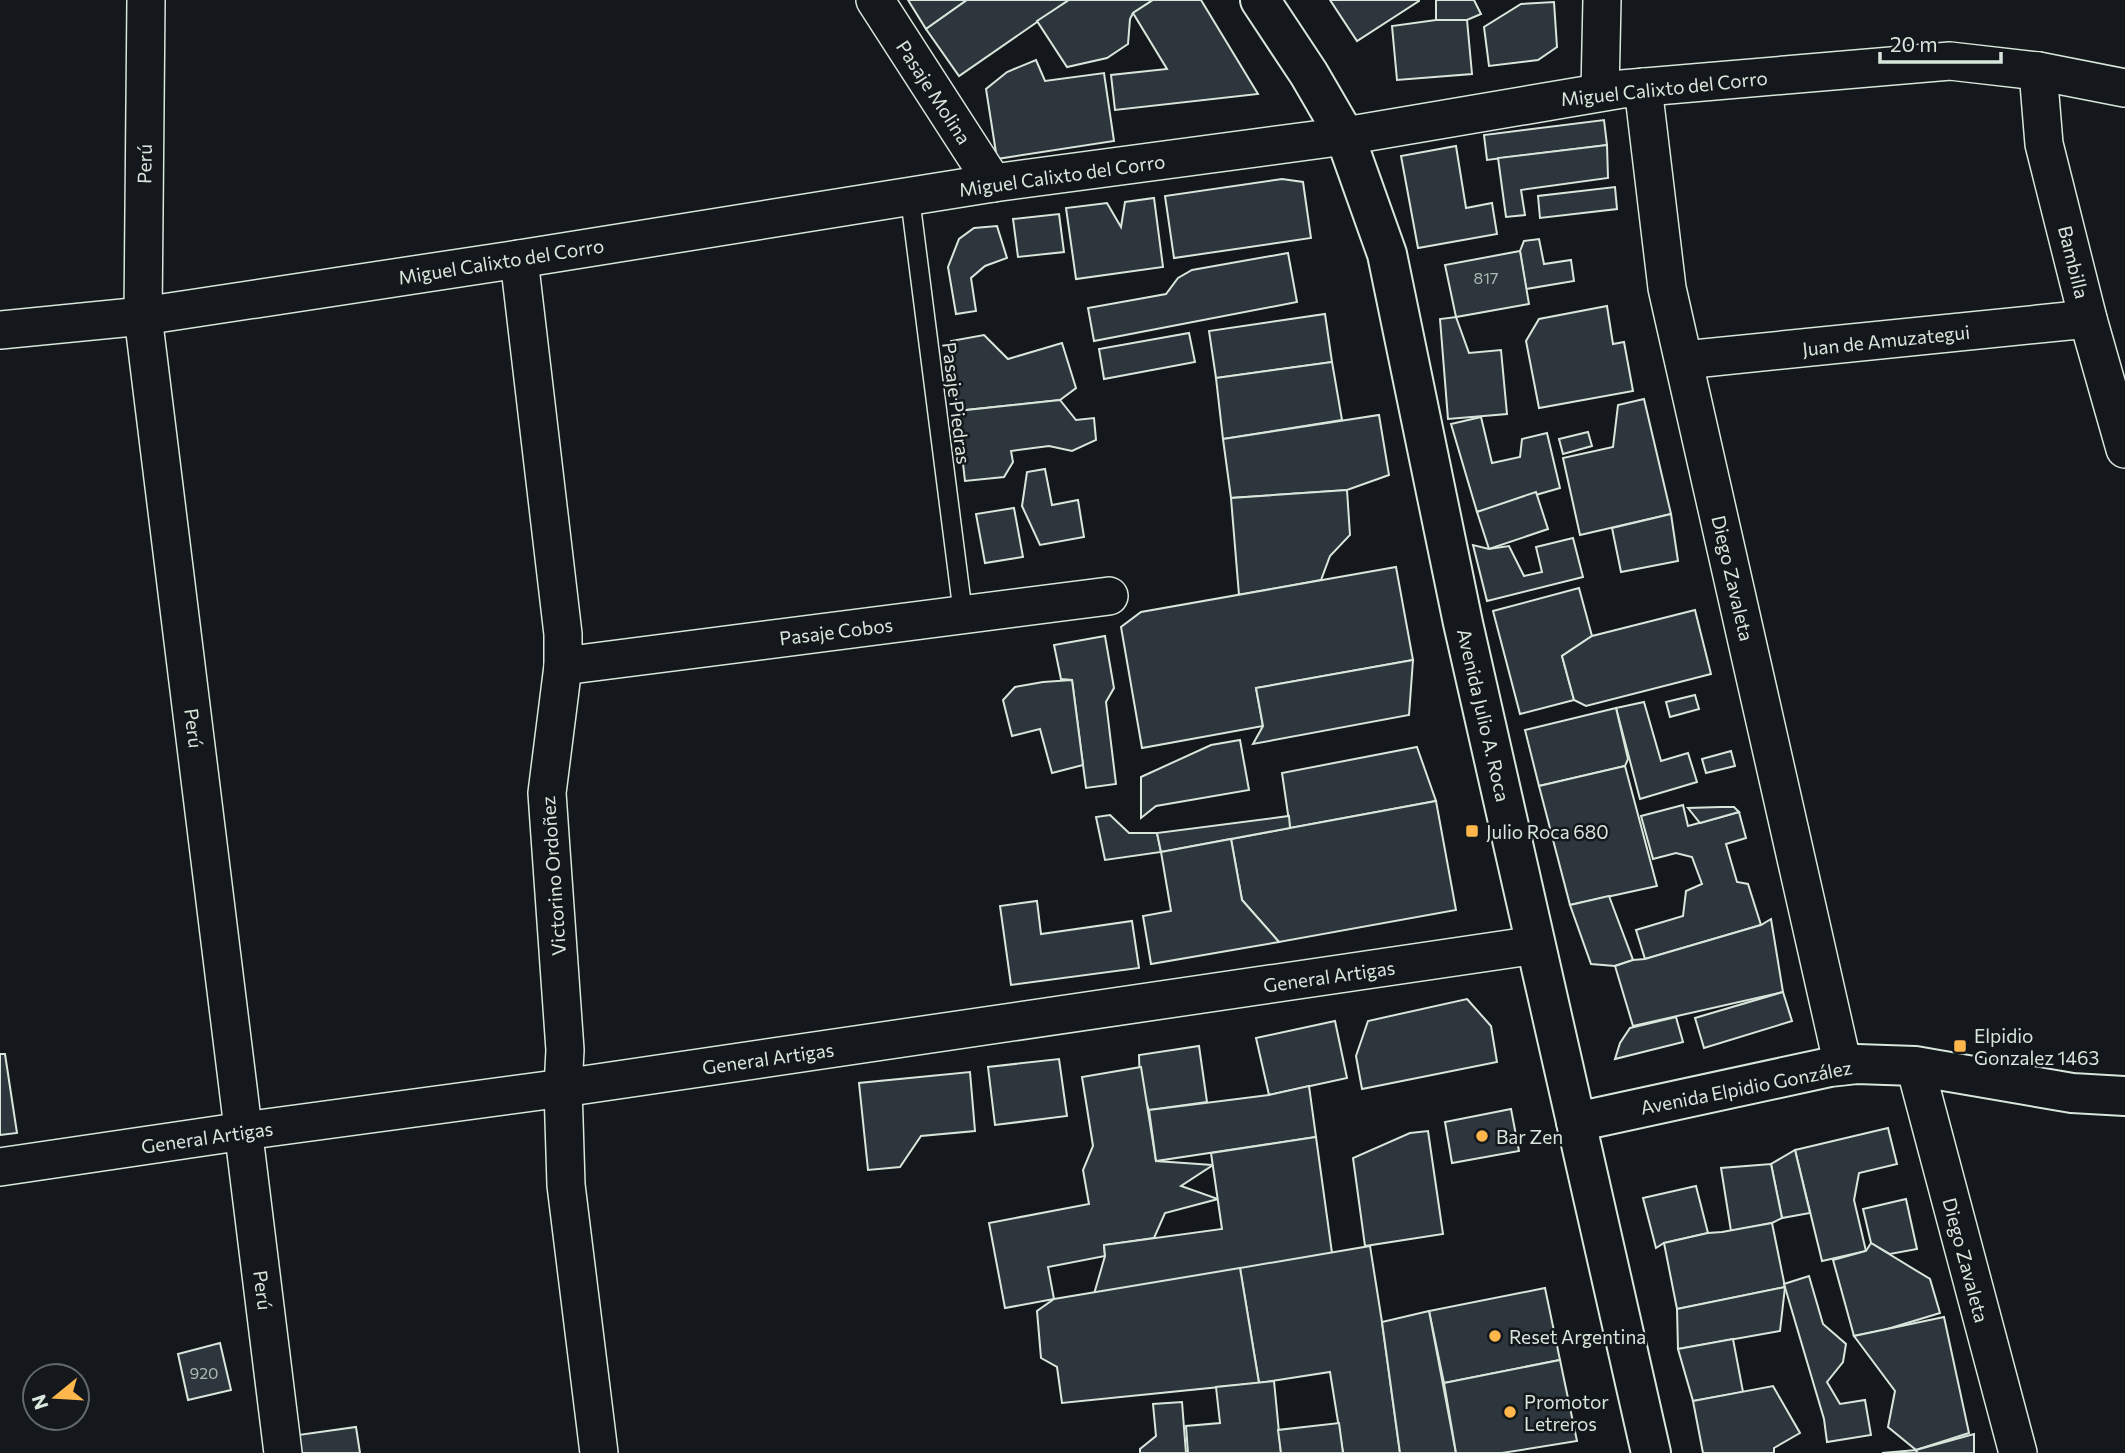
<svg xmlns="http://www.w3.org/2000/svg" width="2125" height="1453" viewBox="0 0 2125 1453" font-family="Commissioner,sans-serif">
	<rect width="100%" height="100%" fill="#14181c"/>
	<g fill="#2c363c" stroke="#d8e6dc" stroke-width="2">
		<polygon points="908,0 967,0 926,29"/>
		<polygon points="967,0 1069,0 959,76 926,29"/>
		<polygon points="1069,0 1153,0 1133,13 1130,19 1128,44 1107,58 1067,67 1037,21"/>
		<polygon points="1153,0 1201,0 1258,94 1115,110 1111,75 1167,69 1133,13"/>
		<polygon points="1330,0 1419,0 1419,1 1357,41"/>
		<polygon points="1436,0 1474,0 1481,14 1467,20 1436,20"/>
		<polygon points="1554,2 1557,47 1538,60 1489,66 1484,27 1521,4"/>
		<polygon points="1436,20 1467,20 1472,74 1397,80 1392,26"/>
		<polygon points="1036,60 1045,81 1104,73 1114,141 997,159 986,89 1007,72"/>
		<polygon points="1604,120 1607,145 1487,160 1484,135"/>
		<polygon points="1607,145 1608,178 1521,190 1525,215 1506,217 1498,158"/>
		<polygon points="1456,146 1466,208 1492,203 1497,234 1418,248 1401,156"/>
		<polygon points="1282,179 1303,182 1311,238 1174,258 1165,196"/>
		<polygon points="1615,187 1617,209 1540,218 1538,196"/>
		<polygon points="1154,198 1163,267 1076,279 1066,208 1107,203 1121,227 1125,202"/>
		<polygon points="1059,214 1064,252 1018,257 1013,219"/>
		<polygon points="997,226 1007,258 985,266 971,278 976,311 956,314 948,267 959,239 974,228"/>
		<polygon points="1539,239 1544,264 1571,260 1574,281 1526,289 1520,251 1524,241"/>
		<polygon points="1520,251 1529,304 1456,317 1445,265"/>
		<polygon points="1288,253 1297,302 1094,341 1088,308 1166,294 1178,278 1192,270"/>
		<polygon points="1607,306 1613,344 1624,342 1633,391 1539,408 1526,341 1539,319"/>
		<polygon points="1325,314 1332,362 1216,378 1209,331"/>
		<polygon points="1456,317 1469,353 1501,350 1507,414 1448,419 1440,319"/>
		<polygon points="1189,333 1195,362 1104,379 1099,349"/>
		<polygon points="984,335 1008,359 1062,343 1076,388 1060,400 957,411 951,341"/>
		<polygon points="1332,362 1342,420 1223,439 1216,378"/>
		<polygon points="1644,399 1671,514 1580,535 1563,458 1613,447 1618,405"/>
		<polygon points="1060,400 1076,420 1094,418 1096,440 1072,451 1049,446 1011,451 1013,462 1004,477 965,481 957,411"/>
		<polygon points="1379,415 1389,475 1347,490 1231,498 1223,439"/>
		<polygon points="1481,417 1492,463 1520,457 1522,439 1547,433 1560,488 1477,512 1451,424"/>
		<polygon points="1588,432 1592,446 1563,454 1559,439"/>
		<polygon points="1045,469 1052,505 1078,500 1084,537 1040,545 1022,506 1027,472"/>
		<polygon points="1347,490 1350,535 1330,556 1321,580 1239,595 1231,498"/>
		<polygon points="1536,492 1548,529 1489,549 1477,512"/>
		<polygon points="1014,508 1023,557 985,563 976,514"/>
		<polygon points="1671,514 1678,561 1621,572 1612,528"/>
		<polygon points="1573,538 1583,577 1487,601 1473,545 1489,549 1509,546 1524,576 1542,572 1536,547"/>
		<polygon points="1396,567 1413,660 1256,688 1263,726 1142,748 1121,627 1141,612"/>
		<polygon points="1579,588 1592,636 1562,656 1574,700 1520,714 1493,611"/>
		<polygon points="1695,610 1711,674 1586,706 1574,700 1562,656 1592,636"/>
		<polygon points="1105,636 1114,688 1106,702 1116,784 1086,788 1072,680 1061,679 1054,645"/>
		<polygon points="1413,660 1409,715 1253,744 1263,726 1256,688"/>
		<polygon points="1072,680 1083,765 1052,773 1040,729 1012,736 1003,700 1015,687 1043,682"/>
		<polygon points="1695,695 1699,709 1670,717 1666,702"/>
		<polygon points="1644,702 1661,761 1688,753 1697,782 1640,799 1616,708"/>
		<polygon points="1616,708 1628,759 1625,766 1539,786 1525,730"/>
		<polygon points="1240,740 1249,790 1156,806 1141,818 1141,777 1211,745"/>
		<polygon points="1417,747 1436,801 1290,828 1282,773"/>
		<polygon points="1731,751 1735,766 1706,773 1702,759"/>
		<polygon points="1625,766 1657,886 1570,905 1539,786"/>
		<polygon points="1436,801 1456,910 1279,942 1242,900 1231,839"/>
		<polygon points="1683,805 1688,826 1739,812 1746,838 1726,844 1737,882 1748,884 1761,925 1645,959 1636,930 1683,916 1686,891 1702,884 1692,857 1676,853 1653,859 1641,816"/>
		<polygon points="1720,807 1734,807 1739,812 1700,823 1688,808"/>
		<polygon points="1110,815 1129,833 1157,833 1161,852 1105,860 1096,817"/>
		<polygon points="1289,816 1290,828 1161,852 1157,833"/>
		<polygon points="1231,839 1242,900 1279,942 1151,964 1143,916 1171,911 1161,852"/>
		<polygon points="1609,896 1633,960 1615,966 1591,964 1570,905"/>
		<polygon points="1037,901 1041,934 1132,921 1139,968 1011,985 1000,906"/>
		<polygon points="1771,919 1783,992 1633,1026 1615,966 1633,960 1645,959 1761,925"/>
		<polygon points="1783,992 1792,1021 1704,1048 1695,1018"/>
		<polygon points="1467,999 1491,1026 1497,1062 1362,1089 1356,1056 1368,1021"/>
		<polygon points="1676,1017 1683,1042 1615,1059 1620,1043 1630,1028"/>
		<polygon points="1335,1021 1347,1078 1269,1095 1256,1038"/>
		<polygon points="1199,1046 1207,1102 1149,1110 1140,1087 1139,1055"/>
		<polygon points="0,1054 5,1054 17,1133 0,1135"/>
		<polygon points="1059,1059 1067,1116 995,1125 988,1067"/>
		<polygon points="1141,1067 1156,1161 1213,1165 1181,1186 1218,1199 1165,1213 1154,1238 1104,1245 1105,1256 1048,1267 1054,1299 1005,1308 989,1223 1089,1204 1083,1170 1093,1146 1082,1077"/>
		<polygon points="970,1072 975,1131 921,1136 900,1167 868,1170 859,1083"/>
		<polygon points="1309,1086 1316,1137 1156,1161 1149,1110 1269,1095"/>
		<polygon points="1511,1109 1519,1151 1452,1163 1445,1122"/>
		<polygon points="1888,1128 1897,1164 1859,1173 1854,1200 1866,1251 1822,1261 1795,1150"/>
		<polygon points="1428,1131 1443,1234 1365,1246 1353,1158 1410,1133"/>
		<polygon points="1316,1137 1332,1253 1094,1294 1105,1256 1104,1245 1222,1229 1211,1153"/>
		<polygon points="1795,1150 1810,1213 1782,1218 1771,1164"/>
		<polygon points="1771,1164 1782,1218 1772,1223 1731,1231 1721,1168"/>
		<polygon points="1696,1186 1708,1233 1664,1243 1656,1248 1643,1198"/>
		<polygon points="1906,1199 1917,1249 1890,1254 1871,1243 1863,1209"/>
		<polygon points="1772,1223 1785,1287 1677,1309 1664,1243 1708,1233 1722,1232"/>
		<polygon points="1871,1243 1930,1279 1940,1313 1884,1330 1854,1336 1833,1260 1866,1251"/>
		<polygon points="1370,1246 1382,1322 1400,1453 1343,1453 1330,1372 1259,1383 1240,1268"/>
		<polygon points="1240,1268 1259,1383 1062,1403 1057,1367 1041,1358 1037,1311 1054,1299"/>
		<polygon points="1809,1276 1823,1324 1846,1344 1843,1362 1827,1382 1840,1404 1865,1400 1871,1435 1827,1442 1824,1419 1784,1284"/>
		<polygon points="1785,1287 1780,1331 1678,1349 1677,1309"/>
		<polygon points="1545,1288 1560,1360 1444,1383 1429,1311"/>
		<polygon points="1429,1311 1456,1453 1400,1453 1382,1322"/>
		<polygon points="1944,1317 1969,1433 1916,1450 1888,1427 1895,1391 1854,1336"/>
		<polygon points="1733,1339 1743,1392 1693,1401 1678,1349"/>
		<polygon points="220,1343 231,1390 188,1400 178,1354"/>
		<polygon points="1560,1360 1577,1441 1502,1453 1456,1453 1444,1383"/>
		<polygon points="1274,1381 1281,1453 1188,1453 1186,1426 1220,1423 1216,1387"/>
		<polygon points="1773,1386 1800,1433 1774,1448 1774,1453 1703,1453 1693,1401"/>
		<polygon points="1182,1402 1186,1453 1140,1453 1140,1449 1156,1436 1153,1404"/>
		<polygon points="1339,1423 1343,1453 1281,1453 1278,1430"/>
		<polygon points="356,1427 360,1453 293,1453 291,1436"/>
		<polygon points="1974,1434 1974,1453 1917,1453 1916,1450"/>
		<polygon points="1916,1450 1917,1453 1882,1453"/>
	</g>
	<g fill="none" stroke-linecap="round" stroke-linejoin="round">
		<defs>
			<polyline id="service" points="910,198 963,614"/>
			<g id="minor">
				<polyline points="146,0 143,316 283,1453"/>
				<polyline points="875,0 993,183"/>
				<polyline points="2038,71 2044,144 2088,319 2125,449"/>
				<polyline points="1643,87 1667,288 1843,1066"/>
				<polyline points="1600,92 1602,0"/>
				<polyline points="519,259 563,634 563,666 547,793 565,1050 563,1088 566,1185 599,1453"/>
				<polyline points="0,330 143,316 519,259 993,183 1345,136 1622,89 1950,61 2038,71 2125,88"/>
				<polyline points="1684,360 2088,319"/>
				<polyline points="563,666 1109,596"/>
				<polyline points="1915,1066 2018,1453"/>
				<polyline points="0,1167 244,1131 563,1088 1536,945"/>
			</g>
			<polyline id="secondary" points="1576,1122 1830,1067 1857,1064 1915,1066 2072,1093 2125,1096"/>
			<polyline id="primary" points="1260,0 1309,74 1345,136 1387,254 1463,623 1651,1453"/>
		</defs>
		<use href="#service" stroke="#d8e6dc" stroke-width="21"/>
		<use href="#minor" stroke="#d8e6dc" stroke-width="40"/>
		<use href="#secondary" stroke="#d8e6dc" stroke-width="42"/>
		<use href="#primary" stroke="#d8e6dc" stroke-width="42"/>
		<use href="#service" stroke="#14181c" stroke-width="18"/>
		<use href="#minor" stroke="#14181c" stroke-width="37"/>
		<use href="#secondary" stroke="#14181c" stroke-width="38"/>
		<use href="#primary" stroke="#14181c" stroke-width="38"/>
	</g>
	<g fill="#ffb74d" stroke="#14181c" stroke-width="2.5">
		<rect x="1465" y="824" width="14" height="14" rx="3.5"/>
		<rect x="1953" y="1039" width="14" height="14" rx="3.5"/>
		<circle cx="1482" cy="1136" r="7"/>
		<circle cx="1495" cy="1336" r="7"/>
		<circle cx="1510" cy="1412" r="7"/>
	</g>
	<g text-anchor="middle" dominant-baseline="central" stroke-width="5" stroke-linejoin="round" paint-order="stroke">
		<g font-size="16" fill="#adbab4">
			<text x="1486" y="277">817</text>
			<text x="204" y="1372">920</text>
		</g>
		<g font-size="19" fill="#d8e6dc" stroke="#14181c">
			<text transform="translate(1664 88) rotate(-6)">Miguel Calixto del Corro</text>
			<text transform="translate(934 92) rotate(57)">Pasaje Molina</text>
			<text transform="translate(144 164) rotate(-89)">Perú</text>
			<text transform="translate(1062 175) rotate(-8)">Miguel Calixto del Corro</text>
			<text transform="translate(501 261) rotate(-9)">Miguel Calixto del Corro</text>
			<text transform="translate(2074 262) rotate(76)">Bambilla</text>
			<text transform="translate(1886 340) rotate(-6)">Juan de Amuzategui</text>
			<text transform="translate(957 403) rotate(83)">Pasaje Piedras</text>
			<text transform="translate(1733 578) rotate(77)">Diego Zavaleta</text>
			<text transform="translate(836 631) rotate(-7)">Pasaje Cobos</text>
			<text transform="translate(1484 715) rotate(77)">Avenida Julio A. Roca</text>
			<text transform="translate(194 728) rotate(83)">Perú</text>
			<text transform="translate(553 876) rotate(-94)">Victorino Ordoñez</text>
			<text transform="translate(1329 976) rotate(-8)">General Artigas</text>
			<text transform="translate(768 1058) rotate(-8)">General Artigas</text>
			<text transform="translate(1746 1087) rotate(-11)">Avenida Elpidio González</text>
			<text transform="translate(207 1137) rotate(-8)">General Artigas</text>
			<text transform="translate(1966 1260) rotate(75)">Diego Zavaleta</text>
			<text transform="translate(263 1290) rotate(83)">Perú</text>
		</g>
		<g font-size="19" fill="#d8e6dc" stroke="#14181c" text-anchor="start">
			<text x="1486" y="831">Julio Roca 680</text>
			<text x="1974" y="1035">Elpidio<tspan x="1974" dy="22">Gonzalez 1463</tspan></text>
			<text x="1496" y="1136">Bar Zen</text>
			<text x="1509" y="1336">Reset Argentina</text>
			<text x="1524" y="1401">Promotor<tspan x="1524" dy="22">Letreros</tspan></text>
		</g>
	</g>
	<g transform="translate(56 1397) rotate(252)"><circle r="33" fill="#14181c" stroke="#626a69" stroke-width="2"/>
	<path d="M0-5L12 26L0 18L-12 26Z" fill="#ffb74d"/>
	<text y="-10" font-size="19" font-weight="bold" text-anchor="middle" fill="#d8e6dc">N</text>
	</g>
	<path d="M1880 52v10h121v-10" fill="none" stroke="#d8e6dc" stroke-width="3.5"/>
	<text x="1890" y="52" font-size="21" fill="#d8e6dc" stroke="#14181c" stroke-width="5" paint-order="stroke">20 m</text>
</svg>
